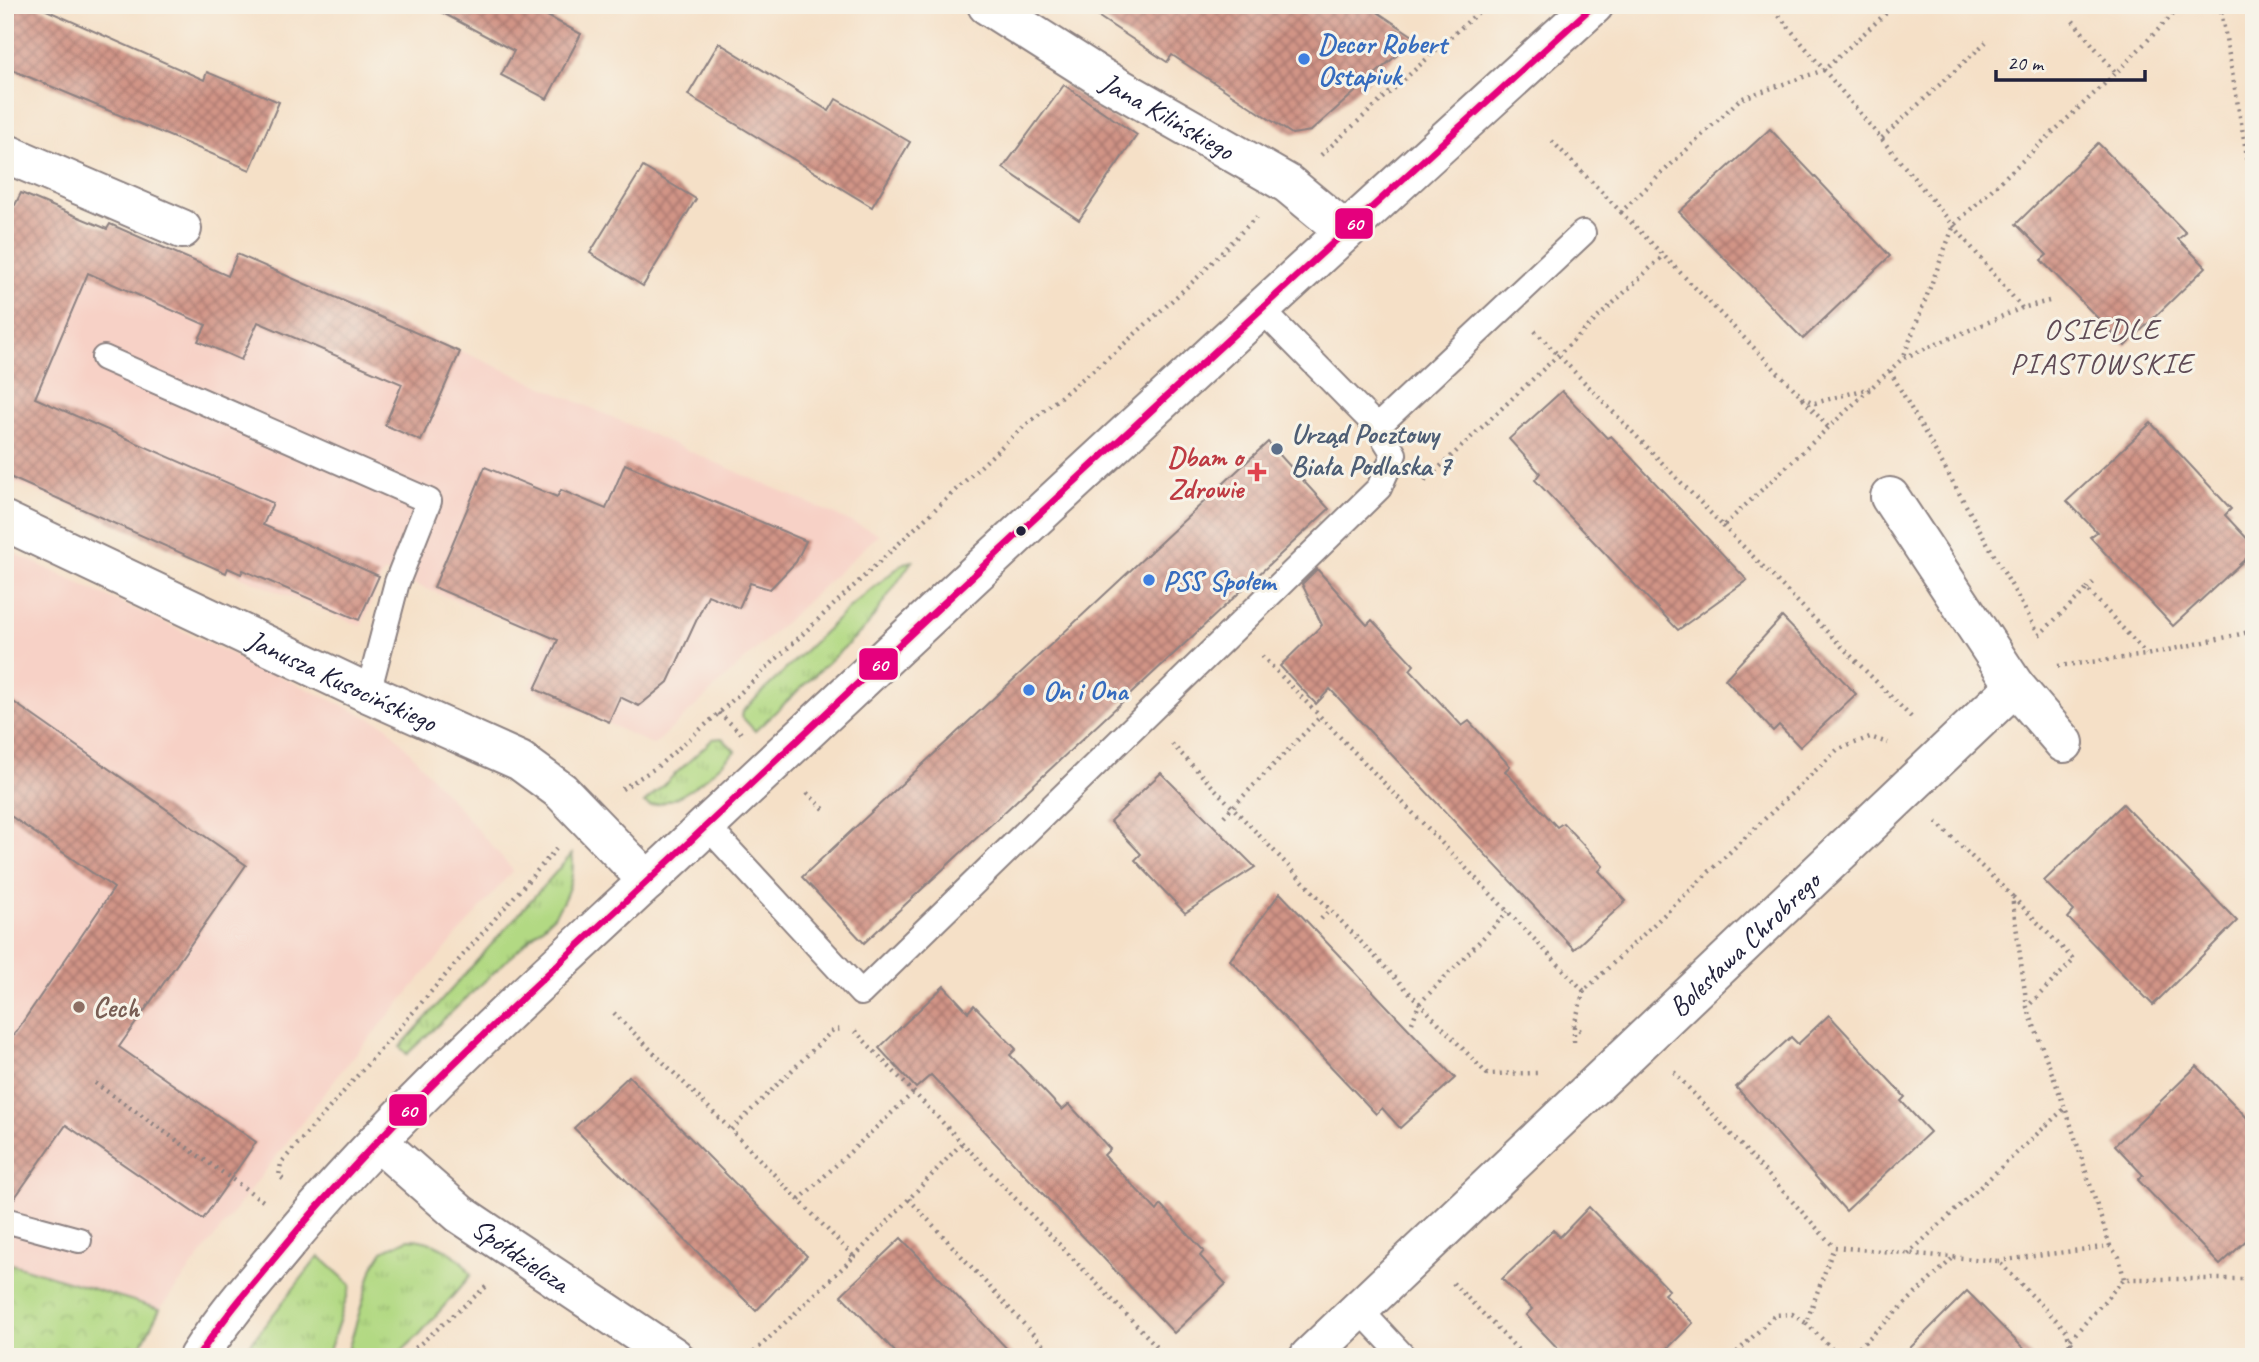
<svg xmlns="http://www.w3.org/2000/svg" width="2259" height="1362" viewBox="0 0 2259 1362" font-family="Caveat,sans-serif">
	<defs>
		<pattern id="grass-tufts" width="24" height="20" patternUnits="userSpaceOnUse" patternTransform="scale(1.75)"><rect width="24" height="20" fill="#b2d983"/><path d="M3 7l-1-3M5 7V3M7 7l1-3M15 17l-1-3M17 17v-4M19 17l1-3" fill="none" stroke="#99ba72"/></pattern>
		<pattern id="park-crowns" width="20" height="18" patternUnits="userSpaceOnUse" patternTransform="scale(1.75)"><rect width="20" height="18" fill="#b2d983"/><path d="M2 6a3 3 0 1 1 6 0M12 15a3 3 0 1 1 6 0" fill="none" stroke="#99ba72"/></pattern>
		<pattern id="building-cross-hatch" width="8" height="8" patternUnits="userSpaceOnUse" patternTransform="scale(1.75)"><rect width="8" height="8" fill="#d19486"/><path d="M0 0l8 8M0 8l8-8" fill="none" stroke="#a9786f"/></pattern>
	</defs>
	<rect width="100%" height="100%" fill="#f7f3e8"/>
	<filter id="ink" filterUnits="userSpaceOnUse"><feTurbulence type="fractalNoise" baseFrequency=".0143" numOctaves="2"/><feDisplacementMap in="SourceGraphic" scale="14" xChannelSelector="R" yChannelSelector="G"/><feConvolveMatrix kernelMatrix="1 2 1 2 8 2 1 2 1" color-interpolation-filters="sRGB"/></filter>
	<filter id="wash" filterUnits="userSpaceOnUse"><feTurbulence type="fractalNoise" baseFrequency=".00686" numOctaves="4" result="noise"/><feDisplacementMap in="SourceGraphic" scale="28" xChannelSelector="R" yChannelSelector="G"/><feGaussianBlur stdDeviation="1.57" result="paint"/><feColorMatrix in="noise" values="0 0 0 0 0 0 0 0 0 0 0 0 0 0 0 0 0 1.4 0 .05"/><feComposite in="paint" operator="in"/></filter>
	<g filter="url(#wash)">
		<rect width="100%" height="100%" fill="#f5e0c7"/>
		<g fill="#f7d1c6">
			<polygon points="110,224 226,273 235,252 879,534 654,745 530,688 550,638 384,572 361,626 5,479 5,236 88,272"/>
			<polygon points="5,549 387,726 513,870 338,1075 160,1309 5,1262"/>
		</g>
		<g fill="url(#grass-tufts)" stroke="#6a7e5f" stroke-width="2">
			<polygon points="912,561 867,626 755,731 742,717 743,711 852,605 904,563"/>
			<path d="M722,738L735,751C708,777 687,799 650,806L644,803L713,739Z"/>
			<path d="M572,854C576,876 566,899 554,916L407,1054L400,1047Z"/>
			<path d="M408,1239C432,1239 460,1253 471,1275L418,1336L395,1357H346L373,1267L383,1251Z"/>
			<polygon points="319,1256 351,1285 327,1357 240,1357"/>
		</g>
		<polygon fill="url(#park-crowns)" stroke="#6a7e5f" stroke-width="2" points="5,1262 160,1309 135,1357 5,1357"/>
		<g id="blocks">
			<g fill="url(#building-cross-hatch)">
				<polygon points="5,5 35,5 204,80 207,72 279,102 250,170 5,67"/>
				<polygon points="428,5 527,5 581,34 547,99 501,75 514,51"/>
				<polygon points="1081,5 1367,5 1416,38 1311,131 1292,134 1172,55 1167,62"/>
				<polygon points="719,43 829,111 836,99 910,142 872,207 688,95"/>
				<polygon points="1064,85 1137,135 1079,220 1003,168"/>
				<polygon points="1770,129 1890,256 1803,339 1679,212"/>
				<polygon points="2098,143 2186,233 2178,239 2206,267 2125,346 2041,260 2047,255 2016,224"/>
				<polygon points="643,167 696,199 643,286 590,253"/>
				<polygon points="21,193 107,229 110,224 228,276 237,254 460,352 421,441 385,425 402,384 258,322 241,360 198,341 206,325 88,273 35,398 273,503 263,525 379,576 359,620 243,570 241,574 228,568 226,573 5,475 5,209 15,205"/>
				<polygon points="1562,391 1607,438 1611,436 1747,580 1678,630 1535,480 1540,473 1509,439"/>
				<polygon points="2151,423 2231,509 2225,515 2254,546 2254,551 2173,626 2090,537 2097,532 2067,501"/>
				<polygon points="1268,442 1329,509 864,943 802,877"/>
				<polygon points="625,464 806,541 796,562 770,589 750,583 739,608 708,595 668,682 639,706 620,697 609,722 535,689 558,640 434,587 485,467 557,497 561,490 606,509"/>
				<polygon points="1317,569 1367,625 1372,620 1414,665 1410,670 1462,726 1469,721 1510,766 1505,771 1557,827 1563,823 1603,866 1599,871 1626,901 1574,949 1330,689 1316,704 1280,666 1322,625 1302,584"/>
				<polygon points="1782,617 1856,694 1800,747 1779,725 1773,731 1725,679"/>
				<polygon points="5,696 246,865 119,1047 256,1142 203,1219 66,1125 9,1206 5,1206 5,1048 114,888 5,812"/>
				<polygon points="1161,773 1255,867 1185,913 1135,860 1141,854 1110,821"/>
				<polygon points="2123,804 2237,921 2153,1005 2068,918 2074,911 2044,881"/>
				<polygon points="1280,893 1455,1078 1400,1128 1382,1108 1376,1114 1230,960"/>
				<polygon points="944,986 968,1012 974,1005 1016,1049 1010,1055 1062,1110 1069,1104 1110,1149 1104,1155 1157,1211 1161,1205 1204,1251 1200,1256 1226,1284 1174,1333 931,1075 916,1088 879,1048"/>
				<polygon points="1829,1015 1905,1097 1901,1101 1930,1132 1846,1211 1736,1087 1791,1037 1798,1044"/>
				<polygon points="2197,1066 2254,1125 2254,1233 2220,1265 2138,1180 2143,1175 2115,1145"/>
				<polygon points="629,1076 807,1256 756,1311 574,1128"/>
				<polygon points="1589,1207 1669,1290 1664,1294 1693,1323 1659,1357 1566,1357 1526,1315 1532,1309 1502,1279 1553,1230 1560,1237"/>
				<polygon points="901,1238 1015,1357 900,1357 841,1295"/>
				<polygon points="1967,1291 2032,1357 1901,1357"/>
			</g>
		</g>
	</g>
	<g filter="url(#ink)">
		<use href="#blocks" fill-opacity="0" stroke="#8c8181" stroke-width="2"/>
		<g fill="none" stroke-linecap="round" stroke-linejoin="round">
			<defs>
				<g id="lane">
					<polyline points="104,358 429,501 397,582 368,693"/>
					<polyline points="1377,427 1583,233"/>
					<polyline points="707,826 861,993 1379,488 1394,454 1377,427 1260,308"/>
					<polyline points="5,1220 79,1240"/>
					<polyline points="1359,1309 1404,1357"/>
				</g>
				<g id="street">
					<path id="s1" d="M987,5L1102,78L1288,184L1345,231"/>
					<polyline points="5,153 182,229"/>
					<path id="s2" d="M5,521L368,693L520,761L561,791L648,881"/>
					<polyline points="2015,686 2064,743"/>
					<path id="s3" d="M377,1141L460,1214L674,1357"/>
					<path id="s4" d="M1309,1357L2015,686L1890,497"/>
				</g>
				<path id="secondary" d="M198,1357C223,1318 253,1284 282,1249C408,1095 560,965 704,828C998,551 1295,276 1594,5"/>
			</defs>
			<use href="#lane" stroke="#8c8181" stroke-width="28"/>
			<use href="#street" stroke="#8c8181" stroke-width="42"/>
			<use href="#secondary" stroke="#8c8181" stroke-width="42"/>
			<g stroke="#8c8181" stroke-width="4.5" stroke-dasharray="2 5" stroke-linecap="butt">
				<polyline points="1770,5 2022,308 2049,301"/>
				<polyline points="2220,5 2254,195"/>
				<polyline points="2073,21 2116,73"/>
				<polyline points="1882,138 1986,42"/>
				<polyline points="1552,141 1621,212 1740,99 1824,70 1895,5"/>
				<polyline points="1321,155 1486,5"/>
				<polyline points="1621,212 1803,398 1815,403 1870,388"/>
				<polyline points="2022,308 1903,358 1954,225 2116,73 2182,5"/>
				<polyline points="1535,331 1723,526 1903,358"/>
				<polyline points="1890,371 2036,629"/>
				<polyline points="1803,399 1828,427"/>
				<polyline points="1425,481 1664,255"/>
				<polyline points="1723,526 1914,720"/>
				<polyline points="2087,589 2096,580"/>
				<polyline points="2039,635 2087,589 2146,654"/>
				<polyline points="1262,656 1584,991 1837,750 1870,737 1888,743"/>
				<polyline points="2058,666 2146,655 2254,631"/>
				<polyline points="719,713 741,733"/>
				<polyline points="1172,744 1487,1074 1539,1073"/>
				<polyline points="622,789 657,767 719,713 1015,434 1114,353 1198,277 1256,217"/>
				<polyline points="807,793 827,812"/>
				<polyline points="1224,816 1320,717"/>
				<polyline points="1936,822 2012,896 2027,1007 2068,1116 2110,1246"/>
				<polyline points="2013,897 2074,960 2027,1007"/>
				<polyline points="1321,919 1330,910"/>
				<polyline points="1584,991 1574,1025 1584,1034"/>
				<polyline points="614,1013 731,1130"/>
				<polyline points="1412,1023 1419,1004 1508,912"/>
				<polyline points="855,1031 1167,1357"/>
				<polyline points="1574,1042 1574,1025"/>
				<polyline points="1674,1072 1834,1247 1998,1261 2067,1331 2072,1354 2070,1357"/>
				<polyline points="95,1083 263,1201"/>
				<polyline points="283,1179 279,1176 281,1163 556,849"/>
				<polyline points="909,1199 1054,1357"/>
				<polyline points="799,1200 914,1092"/>
				<polyline points="1908,1254 2065,1108"/>
				<polyline points="854,1257 962,1143"/>
				<polyline points="1998,1261 2110,1246 2119,1257 2124,1279"/>
				<polyline points="1453,1283 1525,1357"/>
				<polyline points="1806,1323 1840,1357"/>
				<polyline points="405,1357 488,1285"/>
				<polyline points="749,1357 854,1257 731,1130 833,1030 844,1029"/>
				<polyline points="1732,1357 1775,1315 1792,1314 1806,1323 1834,1247"/>
				<polyline points="1849,1357 1953,1258"/>
				<polyline points="2089,1357 2069,1341 2124,1279 2254,1279"/>
			</g>
			<use href="#lane" stroke="#fff" stroke-width="24"/>
			<use href="#street" stroke="#fff" stroke-width="38"/>
			<use href="#secondary" stroke="#fff" stroke-width="38"/>
			<defs>
				<path id="bus-1" d="M198,1357C223,1318 253,1284 282,1249C408,1095 560,965 704,828C998,551 1295,276 1594,5"/>
			</defs>
			<use href="#bus-1" stroke="#f7f3e8" stroke-width="12"/>
			<use href="#bus-1" stroke="#e5007d" stroke-width="7"/>
		</g>
	</g>
	<g fill="#3f7fe0" stroke="#f7f3e8" stroke-width="2.5">
		<circle cx="1304" cy="59" r="7"/>
		<circle cx="1149" cy="580" r="7"/>
		<circle cx="1029" cy="690" r="7"/>
	</g>
	<circle fill="#5c6f8a" stroke="#f7f3e8" stroke-width="2.5" cx="1277" cy="449" r="7"/>
	<path fill="#e0444e" stroke="#f7f3e8" stroke-width="2.5" d="M1253.5 461.5h7v7h7v7h-7v7h-7v-7h-7v-7h7z"/>
	<circle fill="#22223b" stroke="#f7f3e8" stroke-width="2.5" cx="1021" cy="531" r="6"/>
	<circle fill="#8d6e63" stroke="#f7f3e8" stroke-width="2.5" cx="79" cy="1007" r="7"/>
	<g text-anchor="middle" dominant-baseline="central" stroke-width="6" stroke-linejoin="round" paint-order="stroke">
		<g font-size="28" font-weight="bold" fill="#366cbe" stroke="#f7f3e8" text-anchor="start">
			<text x="1318" y="43">Decor Robert<tspan x="1318" dy="32">Ostapiuk</tspan></text>
			<text x="1163" y="580">PSS Społem</text>
			<text x="1043" y="690">On i Ona</text>
		</g>
		<g font-size="28" fill="#22223b" stroke="#f7f3e8">
			<text stroke="none"><textPath href="#s1" startOffset="212">Jana Kilińskiego</textPath></text>
			<text stroke="none"><textPath href="#s2" startOffset="373">Janusza Kusocińskiego</textPath></text>
			<text stroke="none"><textPath href="#s4" startOffset="600">Bolesława Chrobrego</textPath></text>
			<text stroke="none"><textPath href="#s3" startOffset="184">Spółdzielcza</textPath></text>
		</g>
		<g font-size="28" font-weight="bold" fill="#4e5e75" stroke="#f7f3e8" text-anchor="start">
			<text x="1291" y="433">Urząd Pocztowy<tspan x="1291" dy="32">Biała Podlaska 7</tspan></text>
		</g>
		<g font-size="28" font-weight="bold" fill="#be3a42" stroke="#f7f3e8" text-anchor="end">
			<text x="1243" y="456">Dbam o<tspan x="1243" dy="32">Zdrowie</tspan></text>
		</g>
		<g font-size="28" font-weight="bold" fill="#785e54" stroke="#f7f3e8" text-anchor="start">
			<text x="93" y="1007">Cech</text>
		</g>
		<g font-size="30" letter-spacing="2" fill="#5f4a55" stroke="#f7f3e8">
			<text x="2102" y="329">OSIEDLE<tspan x="2102" dy="34">PIASTOWSKIE</tspan></text>
		</g>
	</g>
	<g stroke="#f7f3e8" stroke-width="2.5">
		<rect x="1334" y="207" width="40" height="33" rx="7" fill="#e5007d"/>
		<rect x="858" y="647" width="41" height="34" rx="7" fill="#e5007d"/>
		<rect x="388" y="1093" width="40" height="34" rx="7" fill="#e5007d"/>
	</g>
	<g font-size="19" text-anchor="middle" font-weight="bold" fill="#fff">
		<text x="1354" y="230">60</text>
		<text x="879" y="671">60</text>
		<text x="408" y="1117">60</text>
	</g>
	<rect width="2259" height="1362" fill="none" stroke="#f7f3e8" stroke-width="28"/>
	<path d="M1996 70v10h149v-10" fill="none" stroke="#22223b" stroke-width="3.5"/>
	<text x="2007" y="70" font-size="21" fill="#22223b" stroke="#f7f3e8" stroke-width="5" paint-order="stroke">20 m</text>
</svg>
